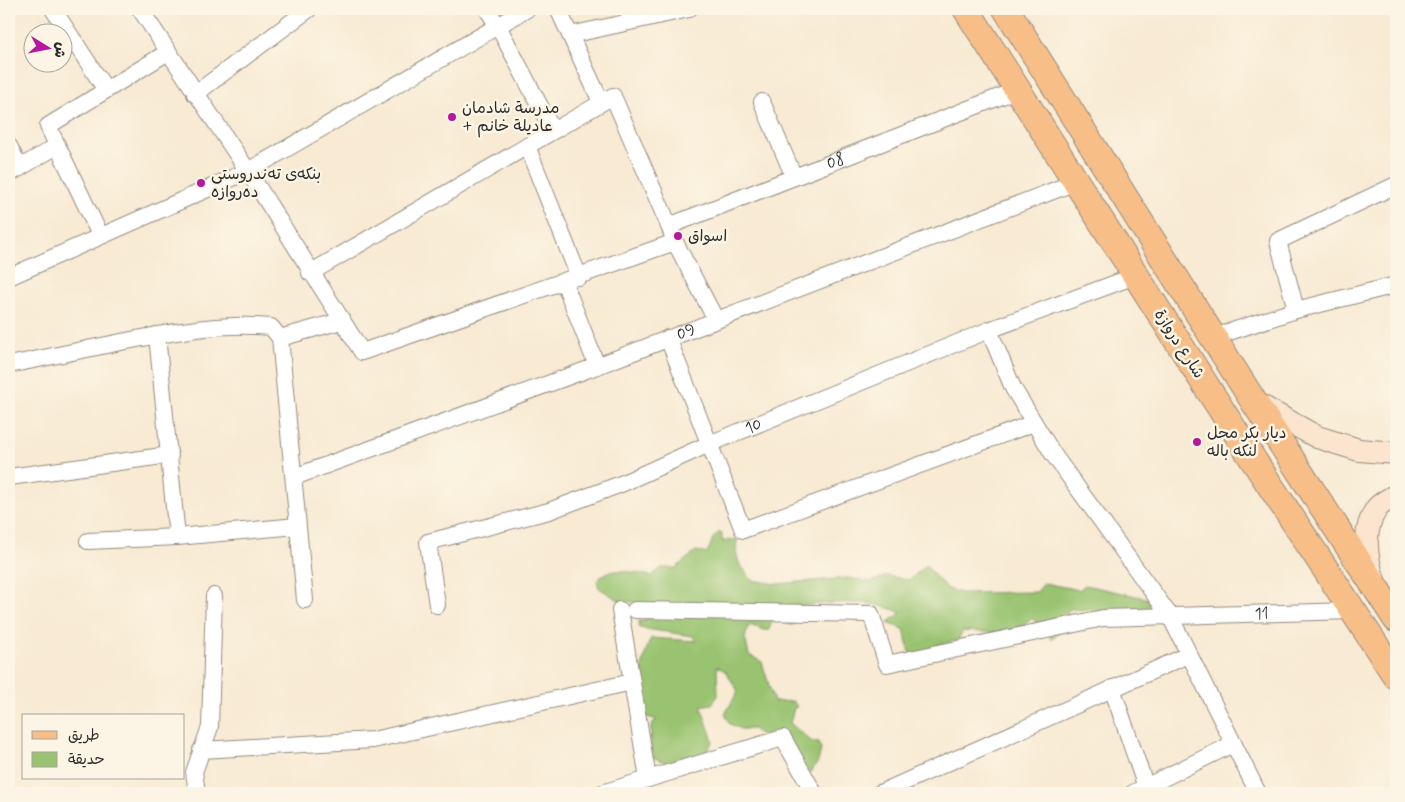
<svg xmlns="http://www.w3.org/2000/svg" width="1405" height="802" viewBox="0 0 1405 802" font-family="Mynerve,'Playpen Sans Arabic',sans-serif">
	<rect width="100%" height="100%" fill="#fcf5e5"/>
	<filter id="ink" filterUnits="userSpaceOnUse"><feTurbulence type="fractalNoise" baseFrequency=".02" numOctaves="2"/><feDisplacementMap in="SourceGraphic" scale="10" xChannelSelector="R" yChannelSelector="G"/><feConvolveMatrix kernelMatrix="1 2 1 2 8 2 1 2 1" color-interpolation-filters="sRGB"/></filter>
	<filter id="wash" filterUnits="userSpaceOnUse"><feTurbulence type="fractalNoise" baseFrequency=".0096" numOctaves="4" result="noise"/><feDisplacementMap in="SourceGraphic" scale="20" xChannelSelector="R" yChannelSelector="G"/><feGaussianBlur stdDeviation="1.12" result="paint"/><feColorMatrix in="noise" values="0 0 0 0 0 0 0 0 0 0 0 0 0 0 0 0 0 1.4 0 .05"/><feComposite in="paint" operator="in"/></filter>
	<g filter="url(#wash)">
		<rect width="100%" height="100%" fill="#f8ead3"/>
		<path fill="#99c370" stroke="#62774e" d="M718,533H722V541L737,539L736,552L739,563L752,580L776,584L848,578L871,582L887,576L910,580L925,565L947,589L961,593L1037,592L1044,583L1079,590L1085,585L1150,599L1153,606L1151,610L1126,613L1070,609L1066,614L1070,625L1051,639L1048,630L1031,618L1016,634L963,631L958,640L934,646L911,659L904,629L887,623L901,613C869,597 829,603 794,607L796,623L791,625L783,622V610L773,620L768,631L749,625L745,638L749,655L762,662L774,702L793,701L797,707L794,708L790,723L811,741L818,743L821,749L818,762L810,773L783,745L763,737L753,729H741L730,724L725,714L738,691L726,672L717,666L718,696L712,704L701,706L713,741C710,746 706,754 700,757C684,767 664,765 650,755L651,727L656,719L646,717C639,689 639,665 651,638L696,641L693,636L639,628V621H645L647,615C639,606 635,599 622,602L599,588L597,581C610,564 633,573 652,576L661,568H676L696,551L707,554L713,538Z"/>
	</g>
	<g filter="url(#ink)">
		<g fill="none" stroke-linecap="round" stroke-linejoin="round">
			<defs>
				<g id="minor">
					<polyline points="53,9 106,90"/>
					<polyline points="140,9 248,171 362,352 675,242"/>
					<polyline points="487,9 498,26 553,131"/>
					<polyline points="558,9 601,102"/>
					<polyline points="570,35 689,9"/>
					<polyline points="195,94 309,9"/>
					<polyline points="762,102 794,177"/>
					<polyline points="9,146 20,168"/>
					<polyline points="527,146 579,277"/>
					<polyline points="9,174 57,146"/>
					<polyline points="1396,185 1278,241 1296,310 1396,285"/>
					<polyline points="100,235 48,126 168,52"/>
					<polyline points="310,273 613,96 669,226"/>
					<polyline points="9,277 248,171 527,9"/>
					<polyline points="564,282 597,366"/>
					<path id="s1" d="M716,320L675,242L669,226L1017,90"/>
					<polyline points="989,330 1013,388 1053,454 1170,616 1258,793"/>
					<polyline points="157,335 177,537"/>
					<polyline points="1214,337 1296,310"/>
					<polyline points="280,338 341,321"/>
					<polyline points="668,338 743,530 1034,423"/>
					<path d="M9,365C48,357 87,349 126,341C174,332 222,322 271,327L280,338L305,600"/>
					<polyline points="9,477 170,455"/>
					<path id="s2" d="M294,477L597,366L1076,182"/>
					<polyline points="88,541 177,537 297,526"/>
					<path id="s3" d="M437,605L428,542L549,511L621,484L709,444L989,330L1135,276"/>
					<polyline points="620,610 648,779"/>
					<path id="s4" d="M635,610L871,614L887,664L1103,618L1353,611"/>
					<polyline points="1112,688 1148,793"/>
					<polyline points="201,750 373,740 632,682"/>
					<polyline points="197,793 194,772 210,727 214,596"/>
					<polyline points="602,793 783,738 814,793"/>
					<polyline points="880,793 1188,655"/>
					<polyline points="1133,793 1233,744"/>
				</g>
				<g id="secondary">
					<polyline points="1254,402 1317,437 1359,450 1396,453"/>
					<path d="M1374,580C1366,558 1362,529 1377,508C1381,503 1391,498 1396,495"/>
				</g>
				<g id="primary">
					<polyline points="966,9 1254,461 1396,676"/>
					<polyline points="1006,9 1254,402 1396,619"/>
				</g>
			</defs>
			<use href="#minor" stroke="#928a7f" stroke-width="18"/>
			<use href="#secondary" stroke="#928a7f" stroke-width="24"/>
			<use href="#primary" stroke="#928a7f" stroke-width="28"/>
			<use href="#minor" stroke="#fff" stroke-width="16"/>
			<use href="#secondary" stroke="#fce5cf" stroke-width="22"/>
			<use href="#primary" stroke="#f7be88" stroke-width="26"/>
		</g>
	</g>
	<g fill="#b5179e" stroke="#fcf5e5" stroke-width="2">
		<circle cx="452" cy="117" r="5"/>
		<circle cx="201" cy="183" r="5"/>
		<circle cx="678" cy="236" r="5"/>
		<circle cx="1197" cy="442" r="5"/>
	</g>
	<g text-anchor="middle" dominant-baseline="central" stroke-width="5" stroke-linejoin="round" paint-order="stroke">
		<g font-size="16" fill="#2b2b2b" stroke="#fcf5e5" text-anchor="start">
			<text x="462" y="108">مدرسة شادمان<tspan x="462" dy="18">+ عاديلة خانم</tspan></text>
			<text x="211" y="174">بنکەی تەندروستی<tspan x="211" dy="18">دەروازە</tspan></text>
			<text x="688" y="236">اسواق</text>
			<text x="1207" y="433">ديار بكر محل<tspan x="1207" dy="18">لنكه باله</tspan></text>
		</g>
		<g font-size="16" fill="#2b2b2b" stroke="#fcf5e5">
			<text stroke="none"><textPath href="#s1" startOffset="284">08</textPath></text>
			<text stroke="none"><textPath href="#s2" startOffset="418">09</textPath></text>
			<text transform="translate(1179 344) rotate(57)">شارع دروازة</text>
			<text stroke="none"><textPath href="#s3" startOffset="410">10</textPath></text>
			<text stroke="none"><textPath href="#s4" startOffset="668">11</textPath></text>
		</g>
	</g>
	<rect width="1405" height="802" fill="none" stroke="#fcf5e5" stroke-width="30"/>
	<rect x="22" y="714" width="162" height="65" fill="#fcf5e5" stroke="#a8a49b"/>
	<rect x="32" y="731" width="25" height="8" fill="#f7be88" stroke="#a8a49b"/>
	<text x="68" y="740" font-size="15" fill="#2b2b2b">طريق</text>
	<rect x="32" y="752" width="25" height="15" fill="#99c370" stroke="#a8a49b"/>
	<text x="68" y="764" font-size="15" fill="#2b2b2b">حديقة</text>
	<g transform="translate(48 48) rotate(100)"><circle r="24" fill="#fcf5e5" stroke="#a8a49b"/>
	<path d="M0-4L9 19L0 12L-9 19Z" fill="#b5179e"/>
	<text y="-8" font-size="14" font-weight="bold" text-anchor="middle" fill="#2b2b2b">ش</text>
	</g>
</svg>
